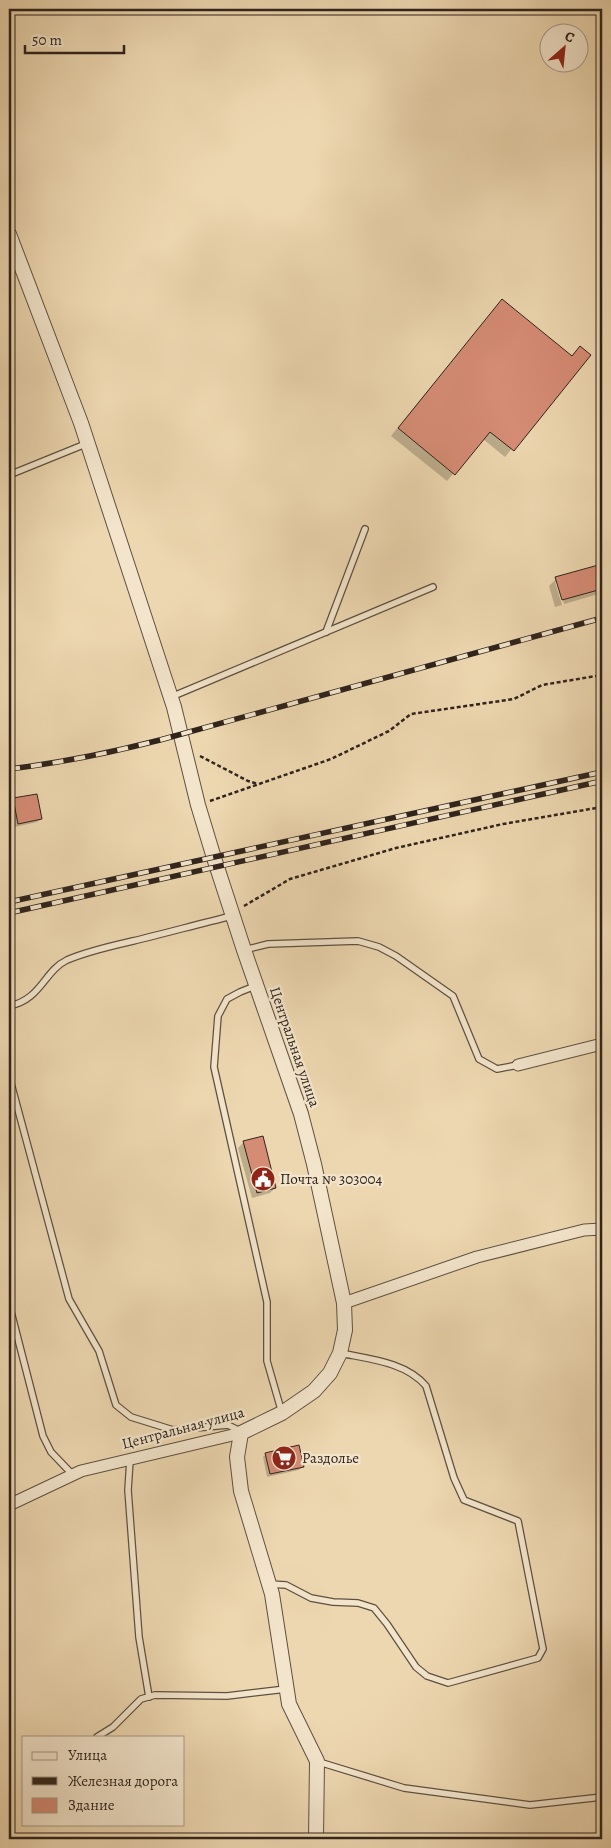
<svg xmlns="http://www.w3.org/2000/svg" width="611" height="1848" viewBox="0 0 611 1848" font-family="Alegreya,serif">
	<rect width="100%" height="100%" fill="#edd7b0"/>
	<filter id="stains"><feTurbulence type="fractalNoise" baseFrequency=".004" numOctaves="4"/><feColorMatrix values="0 0 0 0 .2 0 0 0 0 .09 0 0 0 0 .02 0 0 0 .5 -.17"/></filter>
	<radialGradient id="worn" r=".72"><stop offset=".6" stop-color="#630" stop-opacity="0"/><stop offset="1" stop-color="#630" stop-opacity=".3"/></radialGradient>
	<g fill="#0003">
		<polygon points="495,308 571,357 580,347 589,355 505,457 483,439 447,481 391,436"/>
		<polygon points="602,413 602,423 598,418"/>
		<polygon points="602,565 602,593 564,604 558,582 555,582 562,605 555,607 549,586 556,579"/>
		<polygon points="13,800 41,819 37,822 15,827 10,803"/>
		<polygon points="244,1142 275,1188 270,1193 252,1198 238,1148"/>
		<polygon points="266,1454 302,1467 299,1470 267,1477 263,1457"/>
	</g>
	<g fill="none" stroke-linecap="round" stroke-linejoin="round">
		<polyline stroke="#6f7d74" stroke-width="4" points="485,1839 491,1838 499,1839"/>
	</g>
	<g fill="#d58c75" stroke="#2f231c">
		<polygon points="502,299 572,356 580,346 591,355 514,451 490,432 455,475 398,428"/>
		<polygon points="602,564 602,589 562,600 555,577"/>
		<polygon points="37,794 42,819 18,824 13,798"/>
		<polygon points="263,1136 276,1188 257,1193 243,1141"/>
		<polygon points="299,1445 304,1467 270,1474 265,1453"/>
	</g>
	<g fill="none" stroke-linecap="round" stroke-linejoin="round">
		<defs>
			<g id="service">
				<polyline points="9,475 88,443"/>
				<polyline points="326,632 365,529"/>
				<polyline points="171,697 433,587"/>
				<polyline points="244,950 268,944 358,941 379,947 396,956 453,996 479,1059 497,1069 518,1065"/>
				<polyline points="255,986 240,992 227,999 218,1016 214,1067 267,1302 267,1361 282,1413"/>
				<path d="M9,1006C41,1000 44,971 67,960C88,951 111,946 133,941C166,933 199,924 232,916"/>
				<polyline points="9,1076 69,1299 99,1351 116,1405 131,1417 173,1430 228,1425 236,1429 241,1433"/>
				<polyline points="9,1304 43,1436 51,1452 73,1475"/>
				<polyline points="130,1460 128,1490 139,1637 149,1697"/>
				<path d="M269,1584L286,1585L311,1598L333,1602L358,1603L374,1608L387,1624L416,1667L427,1676L448,1683L538,1658L543,1649L518,1521L464,1500L454,1478L426,1386C406,1362 369,1359 340,1353"/>
				<polyline points="97,1737 113,1727 141,1699 155,1695 227,1696 286,1689"/>
				<polyline points="319,1762 404,1788 530,1805 602,1797"/>
			</g>
			<g id="minor">
				<polyline points="518,1065 602,1044"/>
				<polyline points="344,1303 477,1257 584,1230 602,1229"/>
				<polyline points="9,1505 81,1471 241,1433"/>
			</g>
			<polyline id="tertiary" points="9,234 81,423 174,707 198,805 214,858 244,950 301,1114 314,1164 344,1303 345,1330 340,1353 330,1373 314,1391 282,1413 241,1433 237,1457 241,1491 272,1594 289,1704 317,1761 316,1839"/>
		</defs>
		<use href="#service" stroke="#5e5041" stroke-width="8"/>
		<use href="#minor" stroke="#5e5041" stroke-width="13"/>
		<use href="#tertiary" stroke="#5e5041" stroke-width="16"/>
		<g stroke="#2f231c" stroke-width="2.5" stroke-dasharray="4 2.5" stroke-linecap="butt">
			<polyline points="9,212 13,223"/>
			<polyline points="200,756 248,781 258,784"/>
			<polyline points="210,801 331,759 389,731 411,714 514,699 542,685 602,675"/>
			<polyline points="244,906 290,879 396,848 503,824 602,807"/>
		</g>
		<use href="#service" stroke="#f3e5cc" stroke-width="5.5"/>
		<use href="#minor" stroke="#f3e5cc" stroke-width="11"/>
		<use href="#tertiary" stroke="#f3e5cc" stroke-width="14"/>
		<defs>
			<g id="rail">
				<path d="M9,769C60,763 109,753 160,740L602,618"/>
				<polyline points="9,902 602,772"/>
				<polyline points="9,913 602,781"/>
			</g>
		</defs>
		<use href="#rail" stroke="#2f231c" stroke-width="5.5"/>
		<use href="#rail" stroke="#f3e5cc" stroke-width="4" stroke-dasharray="11" stroke-linecap="butt"/>
	</g>
	<defs>
		<symbol id="civic-disc" viewBox="-11 -11 22 22"><circle r="9.5" fill="#8f2418" stroke="#f3e5cc"/><path d="M-.6-6.5H3V-4.5H.6V-3L4-1V1h2V6H-6V1h2V-1L-.6-3ZM-1.2 2.5V6h2.4V2.5Z" fill="#fff"/></symbol>
		<symbol id="supermarket-disc" viewBox="-11 -11 22 22"><circle r="9.5" fill="#8f2418" stroke="#f3e5cc"/><path d="M-6-5.5h2.5l.6 2H6L4.5 2H-2.5L-4.4-4H-6ZM-1.5 3.2a1.3 1.3 0 1 0 .1 0ZM3 3.2a1.3 1.3 0 1 0 .1 0Z" fill="#fff"/></symbol>
	</defs>
	<g fill-rule="evenodd">
		<use href="#civic-disc" x="249" y="1165" width="28" height="28"/>
		<use href="#supermarket-disc" x="270" y="1444" width="28" height="28"/>
	</g>
	<g text-anchor="middle" dominant-baseline="central" stroke-width="4.5" stroke-linejoin="round" paint-order="stroke">
		<g font-size="15" fill="#2f231c" stroke="#f3e5cc">
			<text transform="translate(295 1047) rotate(71)">Центральная улица</text>
			<text transform="translate(183 1428) rotate(-15)">Центральная улица</text>
		</g>
		<g font-size="15" fill="#2f231c" stroke="#f3e5cc" text-anchor="start">
			<text x="280" y="1179">Почта № 303004</text>
			<text x="302" y="1458">Раздолье</text>
		</g>
	</g>
	<rect width="611" height="1848" fill="none" stroke="#edd7b0" stroke-width="30"/>
	<rect x="10" y="10" width="591" height="1828" fill="none" stroke="#2f231c" stroke-width="2.5"/>
	<rect x="15" y="15" width="581" height="1818" fill="none" stroke="#2f231c"/>
	<rect x="22" y="1736" width="162" height="90" fill="#f3e5cc" stroke="#a59786"/>
	<rect x="32" y="1752" width="25" height="8" fill="#f3e5cc" stroke="#a59786"/>
	<text x="68" y="1760" font-size="15" fill="#2f231c">Улица</text>
	<rect x="32" y="1777" width="25" height="8" fill="#2f231c" stroke="#a59786"/>
	<text x="68" y="1786" font-size="15" fill="#2f231c">Железная дорога</text>
	<rect x="32" y="1798" width="25" height="15" fill="#d58c75" stroke="#a59786"/>
	<text x="68" y="1810" font-size="15" fill="#2f231c">Здание</text>
	<g transform="translate(564 48) rotate(27)"><circle r="24" fill="#f3e5cc" stroke="#a59786"/>
	<path d="M0-4L9 19L0 12L-9 19Z" fill="#8f2418"/>
	<text y="-8" font-size="14" font-weight="bold" text-anchor="middle" fill="#2f231c">С</text>
	</g>
	<path d="M25 45v8h99v-8" fill="none" stroke="#2f231c" stroke-width="2.5"/>
	<text x="32" y="45" font-size="15" fill="#2f231c" stroke="#f3e5cc" stroke-width="4" paint-order="stroke">50 m</text>
	<rect width="100%" height="100%" filter="url(#stains)"/>
	<rect width="100%" height="100%" fill="url(#worn)"/>
</svg>
